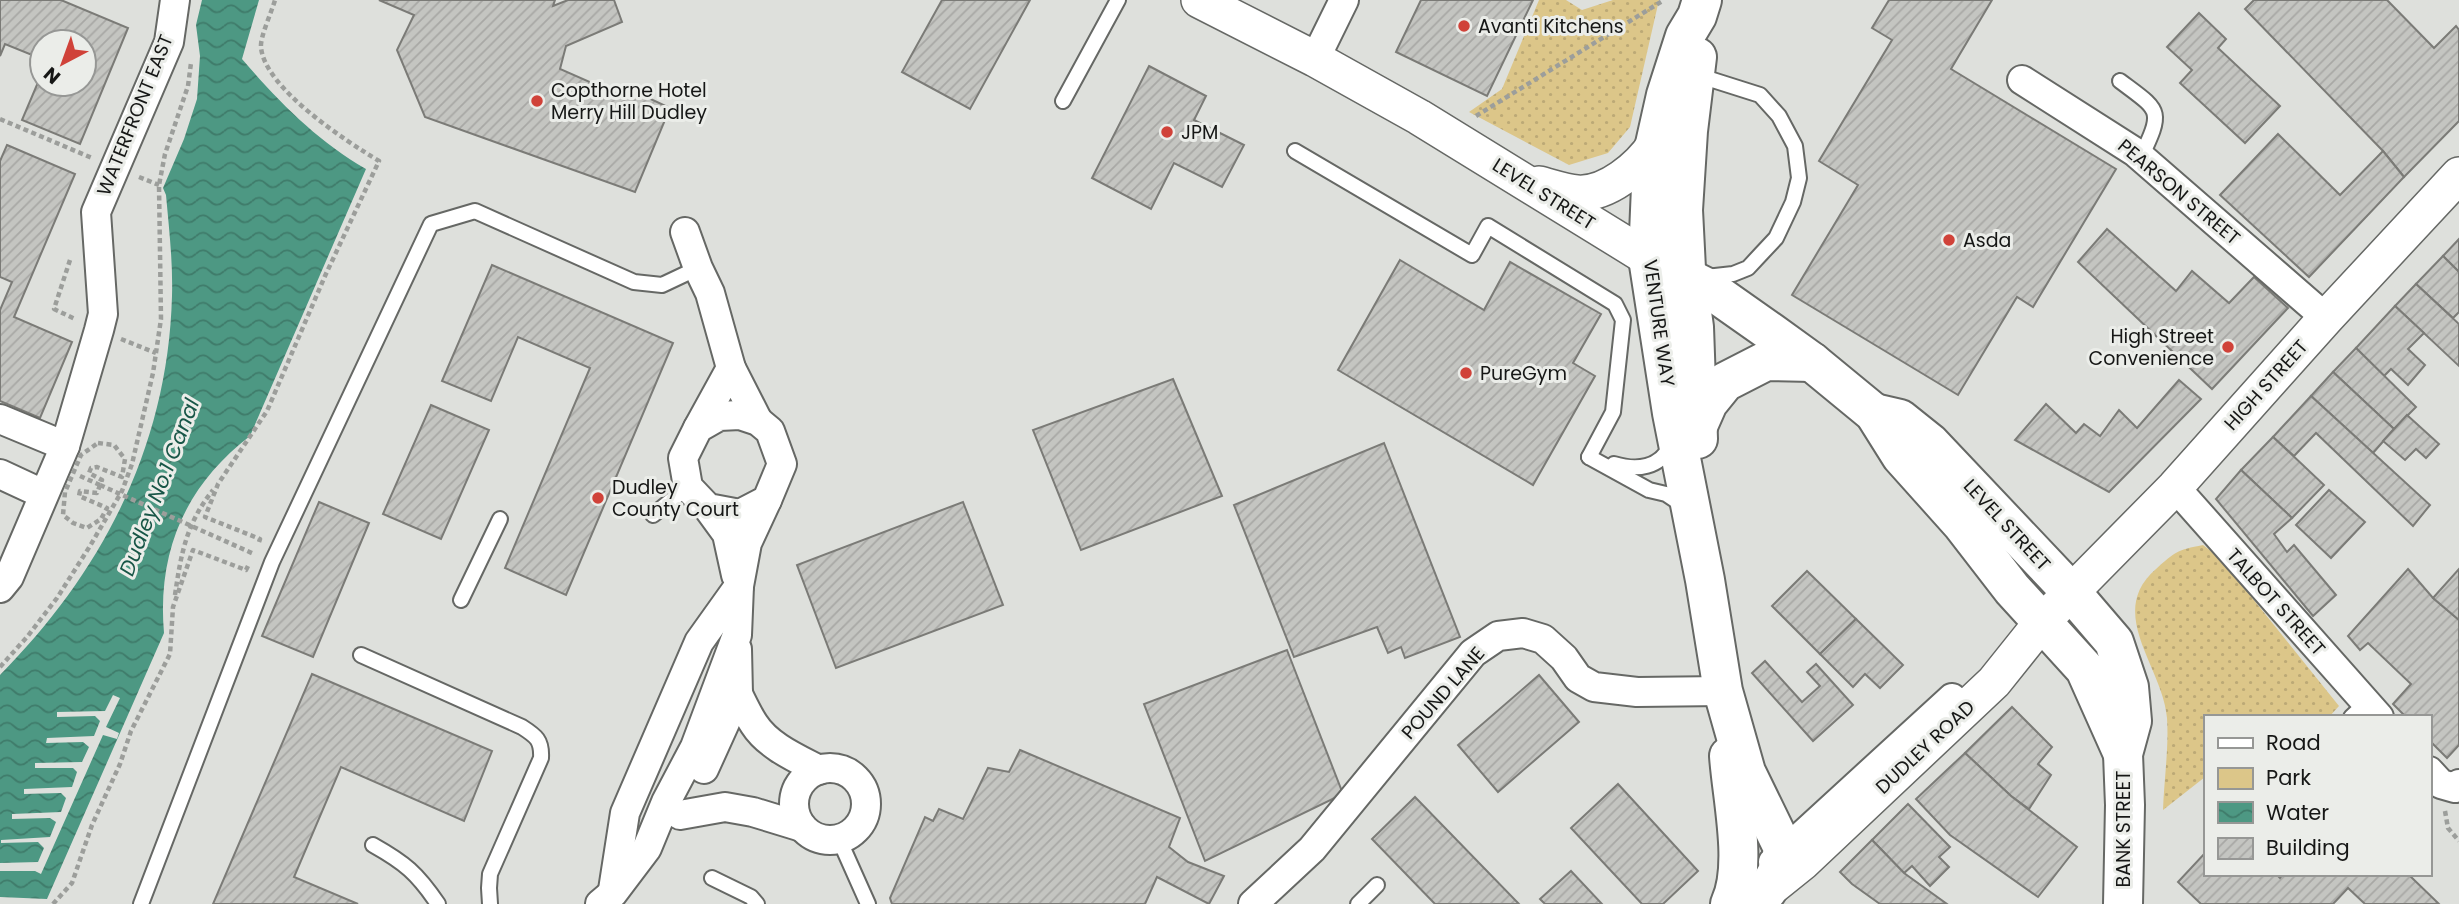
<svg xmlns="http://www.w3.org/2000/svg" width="2459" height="904" viewBox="0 0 2459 904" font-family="Poppins,sans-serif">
	<defs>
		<pattern id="green-dots" width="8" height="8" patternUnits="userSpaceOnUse" patternTransform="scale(1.75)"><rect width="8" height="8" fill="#dcc689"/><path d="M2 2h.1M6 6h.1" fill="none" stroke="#bca976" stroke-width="1.8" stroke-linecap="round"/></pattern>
		<pattern id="water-waves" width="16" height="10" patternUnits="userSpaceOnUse" patternTransform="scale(1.75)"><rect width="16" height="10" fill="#4d9883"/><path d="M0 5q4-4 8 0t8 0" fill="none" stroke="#3f7b6a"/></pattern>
		<pattern id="building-hatch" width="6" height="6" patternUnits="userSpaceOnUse" patternTransform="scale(1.75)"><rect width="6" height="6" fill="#c4c5c1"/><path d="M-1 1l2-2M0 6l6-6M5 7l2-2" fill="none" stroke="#a8a8a5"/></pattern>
	</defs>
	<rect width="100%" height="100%" fill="#dee0dc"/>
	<g fill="url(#green-dots)">
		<polygon points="1539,0 1566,0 1582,10 1613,0 1659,0 1630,127 1608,153 1569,165 1469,112 1502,89"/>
		<path d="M2203,545L2220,558L2339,706L2329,717H2205V777L2163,810C2164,780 2169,748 2167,718C2163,667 2105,613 2156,569C2175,552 2177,550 2203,545Z"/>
	</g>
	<path fill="url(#water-waves)" d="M202,0H259L242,59C278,101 317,141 366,169L250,436C185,486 157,552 164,633L47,899L0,897V675C103,571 168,445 172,296C173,262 169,229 166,195L163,188L184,139L197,99L200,56L196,25Z"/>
	<polygon fill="#dee0dc" points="113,695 120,698 106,727 119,733 117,739 103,735 41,874 35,871 0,871 0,863 38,862 44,848 38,842 1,843 1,840 50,837 56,822 50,818 12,819 12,814 61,812 66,798 61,793 24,794 24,789 72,787 77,772 73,768 35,768 35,763 82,762 89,747 83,742 46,743 47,738 94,736 100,721 95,716 57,717 57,712 105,711"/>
	<g fill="url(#building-hatch)" stroke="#7b7b77" stroke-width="2">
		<polygon points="0,0 61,0 128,28 80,144 22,120 42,73 42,84 84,84 84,42 42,42 42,59 5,44 0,56"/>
		<polygon points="379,0 555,0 553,6 568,0 614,0 622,22 566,46 560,69 619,95 623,86 670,108 635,192 425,117 397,50 414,15"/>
		<polygon points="942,0 1030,0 970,109 902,72"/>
		<polygon points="1421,0 1533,0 1487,96 1396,52"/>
		<polygon points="1889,0 1992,0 1951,69 2116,169 2033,307 2017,297 1958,395 1792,295 1858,185 1819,161 1892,40 1872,28"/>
		<polygon points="2254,0 2387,0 2434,48 2456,26 2459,30 2459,121 2404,177 2383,151 2245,9"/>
		<polygon points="2199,13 2226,39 2218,48 2280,106 2245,143 2180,83 2192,70 2167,47"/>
		<polygon points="1149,66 1206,96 1194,120 1244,145 1222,187 1174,163 1151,209 1092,178"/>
		<polygon points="2278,134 2340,195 2383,151 2404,177 2309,277 2220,195"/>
		<polygon points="7,145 75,174 14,317 72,342 40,418 0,401 0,310 12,282 0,277 0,161"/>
		<polygon points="2107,229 2176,291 2192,271 2229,303 2254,277 2288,308 2212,389 2078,262"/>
		<polygon points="2459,239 2459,272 2443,256"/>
		<polygon points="2443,256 2459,272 2459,312 2453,318 2416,284"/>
		<polygon points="1400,260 1484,310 1510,262 1601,314 1573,363 1595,376 1533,485 1338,370"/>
		<polygon points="492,265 673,343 566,595 505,568 590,368 518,337 491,401 442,381"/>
		<polygon points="2416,284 2459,324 2459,366 2395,306"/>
		<polygon points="2395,306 2424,333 2408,349 2425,365 2408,385 2391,369 2384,376 2356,348"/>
		<polygon points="2356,348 2416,407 2394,429 2333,372"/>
		<polygon points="2333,372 2394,429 2373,453 2311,396"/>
		<polygon points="1173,379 1222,496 1081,550 1033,430"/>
		<polygon points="2179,380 2201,399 2109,492 2015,440 2046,404 2076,433 2084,424 2100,436 2119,410 2137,428"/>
		<polygon points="2311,396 2430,505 2413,526 2316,433 2294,456 2273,437"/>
		<polygon points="431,405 489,430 441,539 383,514"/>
		<polygon points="2407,415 2439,444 2426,458 2416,449 2405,460 2383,441"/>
		<polygon points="2273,437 2324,485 2292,518 2241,470"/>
		<polygon points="1384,443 1460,637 1405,658 1401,647 1388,653 1377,627 1294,657 1234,505"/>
		<polygon points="2241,470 2292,518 2274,534 2287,552 2294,545 2336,595 2313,616 2216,499"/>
		<polygon points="2329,490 2365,522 2331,558 2296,525"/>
		<polygon points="319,502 369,523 313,657 262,636"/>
		<polygon points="963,502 1003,605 836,668 797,565"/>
		<polygon points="2408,569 2433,598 2459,620 2459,745 2447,758 2429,740 2429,717 2406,717 2393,704 2411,684 2368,643 2360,650 2348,636"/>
		<polygon points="2459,569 2459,620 2433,598"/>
		<polygon points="1807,571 1856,619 1820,654 1772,606"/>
		<polygon points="1856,619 1903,665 1880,688 1865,674 1853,687 1820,654"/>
		<polygon points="1287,650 1343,794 1205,861 1144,704"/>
		<polygon points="1765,661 1802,702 1820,686 1807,672 1816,664 1853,705 1813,741 1752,673"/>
		<polygon points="312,674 492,751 464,821 341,767 294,877 358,904 213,904"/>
		<polygon points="1539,675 1579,722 1498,792 1458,745"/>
		<polygon points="2012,707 2052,747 2038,764 2051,775 2029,809 2011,796 1965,753"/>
		<polygon points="1020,750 1180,818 1169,847 1188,862 1224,876 1209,904 1157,877 1145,904 892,904 890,898 925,817 933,821 939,809 963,819 988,768 1009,772"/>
		<polygon points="1965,753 2011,796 2077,847 2038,897 1950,835 1916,799"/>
		<polygon points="1618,784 1698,871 1663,904 1642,904 1571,828"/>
		<polygon points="1415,797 1519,904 1435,904 1372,839"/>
		<polygon points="1908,804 1950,847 1939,857 1949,867 1930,886 1912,866 1904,873 1872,840"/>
		<polygon points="1872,840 1904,873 1947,904 1880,904 1852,884 1840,872"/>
		<polygon points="2205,853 2205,874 2276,874 2280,878 2283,874 2408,874 2439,904 2365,904 2348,888 2333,904 2201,904 2178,882"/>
		<polygon points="1571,871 1602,904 1545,904 1540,899"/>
	</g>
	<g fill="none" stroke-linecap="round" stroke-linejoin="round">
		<defs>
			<g id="service">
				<polyline points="1697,75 1760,95 1779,116 1795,146 1799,178 1793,202 1776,238 1761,254 1748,268 1733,274 1706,277"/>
				<path d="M2120,81C2160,111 2164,109 2141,157"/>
				<polyline points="1063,101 1118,0"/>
				<polyline points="1295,151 1472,255 1488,226 1615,304 1623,320 1613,412 1589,457"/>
				<polyline points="1589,457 1649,490 1666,494 1684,506"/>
				<path d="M1614,464C1637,471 1660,468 1671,445"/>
				<polyline points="653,515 688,487"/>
				<polyline points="461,600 500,519"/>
				<path d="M361,655L522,727C536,736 542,740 541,758L490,874L489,888L490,904"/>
				<polyline points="2351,717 2366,703"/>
				<polyline points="839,839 868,904"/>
				<path d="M373,845C405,863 417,873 438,904"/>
				<polyline points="712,878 751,897 757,904"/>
				<polyline points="141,904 272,562 431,224 475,211 634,282 662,285 698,268"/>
				<polyline points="1358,904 1377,885"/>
			</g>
			<g id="minor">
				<polyline points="1315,59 1344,0"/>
				<polyline points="2022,80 2135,152 2326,318"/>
				<polyline points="685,232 698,268 710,293 731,368"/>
				<polyline points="0,419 65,446"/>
				<polyline points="698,428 731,368 758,421"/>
				<polyline points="0,474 43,494"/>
				<polyline points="2175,487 2379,717"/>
				<polyline points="708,508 740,514 767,500 782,464 770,431 758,421 740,415 719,416 698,428 683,458 688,487 708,508 727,534 736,575"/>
				<polyline points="0,588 9,577 65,446 99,330 103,314 96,212 169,42 175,0"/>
				<path d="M738,694C743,704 748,715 754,724C768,746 796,758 819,770"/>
				<circle cx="830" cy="804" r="36"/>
				<polyline points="704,769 738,694 737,649"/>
				<polyline points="2429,771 2441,784 2455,788 2459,784"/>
				<polyline points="680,815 725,807 753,812 802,827"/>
				<polyline points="1773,862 1952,698"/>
				<polyline points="613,890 625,813 699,642 739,586"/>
				<polyline points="600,904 613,893 647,848 666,802 695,747 737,635 739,586 747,543 767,500"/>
				<polyline points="1253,904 1312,849 1473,653 1498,636 1523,633 1543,639 1564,658 1578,678 1594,687 1637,692 1723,691"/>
			</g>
			<g id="tertiary">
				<polyline points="1199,0 1315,59 1419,117 1648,258"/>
				<path d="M1539,184C1551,187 1565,192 1577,193C1607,195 1640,167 1655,144"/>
				<polyline points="1767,891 1803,862 1994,682 2042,622 2175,487 2326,318 2459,175"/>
			</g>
			<g id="secondary">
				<polyline points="1663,266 1708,288 1772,333 1812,362 1874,413 1901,456 1961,523 2012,589 2085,669 2123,754"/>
				<polyline points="1874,413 1900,419 1930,443 2072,593 2114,642 2129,687 2132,721 2123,754 2125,805 2123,904"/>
				<polyline points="1697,428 1708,403 1725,382 1766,361 1812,362"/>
			</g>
			<g id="primary">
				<polyline points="1702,0 1697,16 1685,36 1666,95 1655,144 1652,163 1648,258 1672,413 1705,580 1723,691 1746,772 1783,848 1780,867 1767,891 1751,904"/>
				<polyline points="1697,57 1688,131 1683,210 1686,269 1694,327 1698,439"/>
				<path d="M1729,756C1732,799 1748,866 1730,904"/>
			</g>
		</defs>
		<use href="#service" stroke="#666865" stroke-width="18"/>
		<use href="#minor" stroke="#666865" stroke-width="32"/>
		<use href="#tertiary" stroke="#666865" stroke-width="38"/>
		<use href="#secondary" stroke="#666865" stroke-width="42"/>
		<use href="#primary" stroke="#666865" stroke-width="42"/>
		<g stroke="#9c9e9b" stroke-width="4.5" stroke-dasharray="5 3.5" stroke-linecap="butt">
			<polyline points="1476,116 1664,0"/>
			<polyline points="0,119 92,158"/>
			<polyline points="139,177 159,185"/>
			<polyline points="70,260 54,309 75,319"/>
			<polyline points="121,339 156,353"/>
			<polygon points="98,443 114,445 125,459 122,477 97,467 91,468 89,473 102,480 97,493 80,491 79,496 107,508 101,519 87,528 73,523 63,515 65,492 81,455"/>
			<polyline points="80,476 100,485"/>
			<path d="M259,542L260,539L205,517L218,484L267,411L325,276L379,161C346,141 264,88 261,47C260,37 272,11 275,0"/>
			<path d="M175,595C181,554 186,524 213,490"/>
			<polyline points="0,667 27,637 57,598 90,546 122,491 132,464 153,373 161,319 159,185 165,154 188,86 191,63"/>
			<polyline points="2445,811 2448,828 2459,841"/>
			<polyline points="53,904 72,883 92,825 120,764 131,731 170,654 173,607 193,550 246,570 248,566"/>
		</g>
		<use href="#service" stroke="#fff" stroke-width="14"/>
		<use href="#minor" stroke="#fff" stroke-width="28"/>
		<use href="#tertiary" stroke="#fff" stroke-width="35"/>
		<use href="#secondary" stroke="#fff" stroke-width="38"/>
		<use href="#primary" stroke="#fff" stroke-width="38"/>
		<polyline stroke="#9c9e9b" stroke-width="4.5" stroke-dasharray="5 3.5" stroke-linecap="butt" points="100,485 254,554"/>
	</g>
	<g fill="#d04239" stroke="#ebede9" stroke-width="2.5">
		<circle cx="1464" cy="26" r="7"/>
		<circle cx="537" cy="101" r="7"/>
		<circle cx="1167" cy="132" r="7"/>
		<circle cx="1949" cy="240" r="7"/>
		<circle cx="2228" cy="347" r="7"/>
		<circle cx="1466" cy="373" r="7"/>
		<circle cx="598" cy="498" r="7"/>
	</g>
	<g text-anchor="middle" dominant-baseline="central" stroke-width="6" stroke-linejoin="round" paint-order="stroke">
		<g font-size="19" fill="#161716" stroke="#ebede9" text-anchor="start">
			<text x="1478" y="26">Avanti Kitchens</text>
			<text x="551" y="90">Copthorne Hotel<tspan x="551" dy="22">Merry Hill Dudley</tspan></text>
			<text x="1181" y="132">JPM</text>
			<text x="1963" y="240">Asda</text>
			<text x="2214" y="336" text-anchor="end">High Street<tspan x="2214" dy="22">Convenience</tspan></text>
			<text x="1480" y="373">PureGym</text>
			<text x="612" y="487">Dudley<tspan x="612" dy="22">County Court</tspan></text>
		</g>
		<g font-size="19" fill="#161716" stroke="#ebede9">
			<text transform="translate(135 115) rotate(-68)">WATERFRONT EAST</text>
			<text transform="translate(2179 192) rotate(40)">PEARSON STREET</text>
			<text transform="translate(1544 194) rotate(32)">LEVEL STREET</text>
			<text transform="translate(1659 323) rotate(82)">VENTURE WAY</text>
			<text transform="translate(2266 385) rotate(-48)">HIGH STREET</text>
			<text transform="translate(2007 525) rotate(47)">LEVEL STREET</text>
			<text transform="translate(2276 602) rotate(48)">TALBOT STREET</text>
			<text transform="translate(1443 693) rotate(-49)">POUND LANE</text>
			<text transform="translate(1925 747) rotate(-43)">DUDLEY ROAD</text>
			<text transform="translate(2123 829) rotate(-90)">BANK STREET</text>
		</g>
		<g font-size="21" font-style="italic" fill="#185647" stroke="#ebede9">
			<text transform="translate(159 487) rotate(-69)">Dudley No.1 Canal</text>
		</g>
	</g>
	<rect x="2204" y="715" width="228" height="161" fill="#ebede9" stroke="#969795" stroke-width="2"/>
	<rect x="2218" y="738" width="35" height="10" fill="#ffffff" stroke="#969795" stroke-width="2"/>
	<text x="2266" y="750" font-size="21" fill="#161716">Road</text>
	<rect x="2218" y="768" width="35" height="21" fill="#dcc689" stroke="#969795" stroke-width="2"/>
	<text x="2266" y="785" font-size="21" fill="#161716">Park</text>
	<rect x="2218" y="802" width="35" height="21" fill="url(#water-waves)" stroke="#969795" stroke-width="2"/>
	<text x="2266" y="820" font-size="21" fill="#161716">Water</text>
	<rect x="2218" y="838" width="35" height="21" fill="url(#building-hatch)" stroke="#969795" stroke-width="2"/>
	<text x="2266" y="855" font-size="21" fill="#161716">Building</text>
	<g transform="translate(63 63) rotate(221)"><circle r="33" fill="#ebede9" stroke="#969795" stroke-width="2"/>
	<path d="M0-5L12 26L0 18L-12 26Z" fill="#d04239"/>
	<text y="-10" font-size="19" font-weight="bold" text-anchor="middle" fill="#161716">N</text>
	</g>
</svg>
